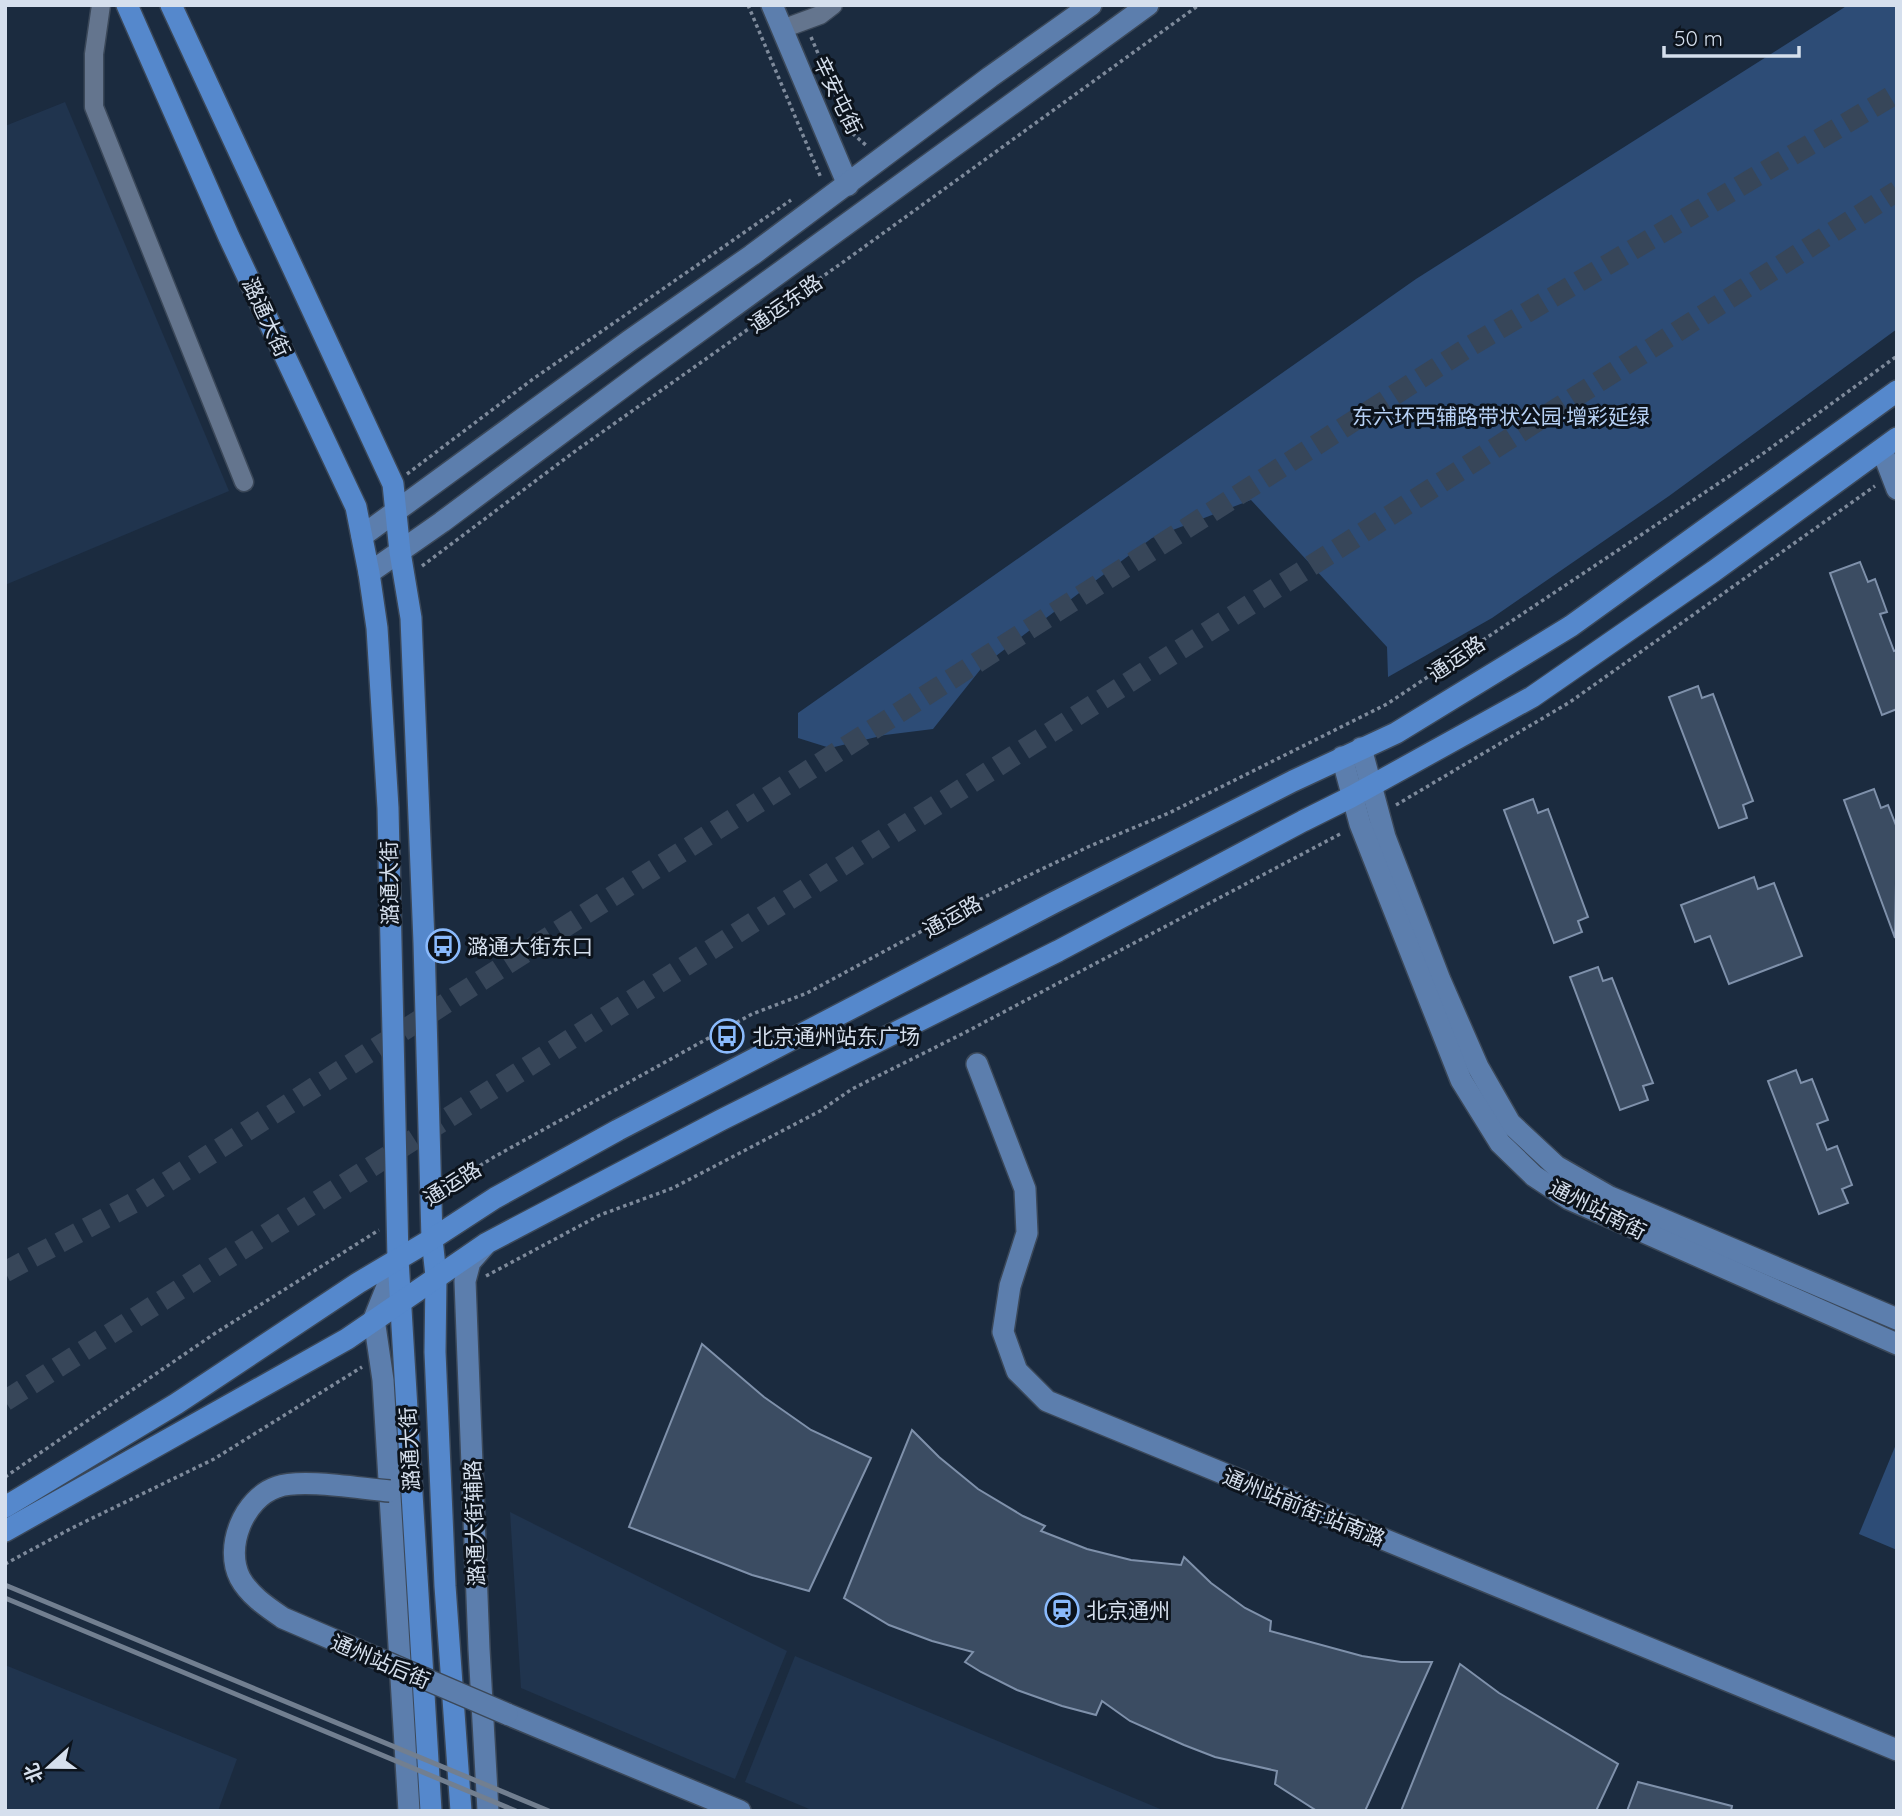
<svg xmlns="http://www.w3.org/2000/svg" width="1902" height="1816" viewBox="0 0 1902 1816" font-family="Quicksand,'Noto Sans SC',sans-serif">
	<rect width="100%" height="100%" fill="#1b2b3f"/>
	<g fill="#20344e">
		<polygon points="65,102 229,491 5,585 5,126"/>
		<polygon points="510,1512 787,1651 735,1779 521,1688"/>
		<polygon points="795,1656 1165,1811 814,1811 745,1782"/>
		<polygon points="5,1665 237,1759 218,1811 5,1811"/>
	</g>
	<g fill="#2d4c76">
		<polygon points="1848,5 1897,5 1897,329 1669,496 1492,618 1388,677 1387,647 1251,500 1152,538 984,665 933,729 885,735 830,748 798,738 798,713 1416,279"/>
		<polygon points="1897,1442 1897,1550 1859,1534"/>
	</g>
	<g fill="#3b4c62" stroke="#7f91ab" stroke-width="2">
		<polygon points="1860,562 1868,582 1875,579 1887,612 1880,614 1894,651 1897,650 1897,709 1882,715 1830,573"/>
		<polygon points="1698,686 1702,698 1713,694 1753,801 1743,805 1747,818 1719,828 1669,697"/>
		<polygon points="1874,789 1881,808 1888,805 1897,828 1895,938 1844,800"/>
		<polygon points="1533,799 1538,813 1548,809 1588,917 1578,921 1582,932 1554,943 1504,810"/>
		<polygon points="1754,877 1758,889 1774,883 1802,956 1729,984 1710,936 1695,942 1681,905"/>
		<polygon points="1598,967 1603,981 1612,978 1653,1083 1643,1086 1648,1100 1620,1110 1570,977"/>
		<polygon points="1796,1070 1801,1083 1812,1079 1828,1120 1817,1124 1827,1150 1837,1146 1852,1185 1842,1189 1848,1203 1819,1214 1768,1081"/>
		<polygon points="702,1344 764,1397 811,1430 871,1458 809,1591 752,1575 629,1527"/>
		<polygon points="912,1430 939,1457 978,1489 1023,1516 1045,1526 1041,1531 1087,1549 1131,1560 1181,1565 1184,1557 1211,1583 1245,1608 1271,1621 1270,1631 1362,1656 1401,1662 1432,1662 1365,1811 1317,1811 1275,1784 1277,1771 1215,1757 1184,1745 1130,1721 1102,1701 1096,1715 1062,1706 1017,1690 981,1672 965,1662 973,1652 932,1641 889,1625 844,1598"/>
		<polygon points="1460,1664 1499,1693 1618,1764 1596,1811 1401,1811"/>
		<polygon points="1638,1782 1732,1806 1731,1811 1627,1811"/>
	</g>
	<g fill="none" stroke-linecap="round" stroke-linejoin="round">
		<g stroke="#374659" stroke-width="21" stroke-dasharray="21 10" stroke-linecap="butt">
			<polyline points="5,1272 139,1200 1472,345 1897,93"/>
			<polyline points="5,1401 1897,191"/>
		</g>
		<defs>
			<g id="street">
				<polyline points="101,5 94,54 94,107 244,482"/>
				<polyline points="782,29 820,15 833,5"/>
			</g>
			<g id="secondary">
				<polyline points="772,5 848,185"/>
				<polyline points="1882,450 1897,489"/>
				<polyline points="362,536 629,341 752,255 990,77 1091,5"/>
				<polyline points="369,573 442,522 643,372 1148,5"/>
				<polyline points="1361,748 1385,837 1440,980 1478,1067 1510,1123 1556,1166 1610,1197 1897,1319"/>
				<polyline points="1342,757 1360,824 1461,1080 1500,1143 1534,1176 1569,1199 1897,1344"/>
				<polyline points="977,1064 1025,1189 1027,1233 1010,1286 1003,1332 1017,1371 1047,1401 1897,1750"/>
				<polyline points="485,1245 470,1262 465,1281 479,1649 488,1811"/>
				<polyline points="398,1259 374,1319 383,1380 409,1811"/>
				<polyline points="507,1714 740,1811"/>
			</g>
			<g id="primary">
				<polyline points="127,5 229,237 356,507 369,573 377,628 388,808 398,1259 431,1811"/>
				<polyline points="171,5 393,484 400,552 411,618 424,942 432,1239 436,1276 435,1352 445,1586 461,1811"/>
				<polyline points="5,1507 176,1404 358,1283 432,1239 495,1198 618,1130 1055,902 1293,781 1396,733 1571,626 1897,391"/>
				<polyline points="5,1531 347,1339 487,1243 721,1120 1058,951 1303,821 1351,797 1532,697 1714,571 1897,438"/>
			</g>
		</defs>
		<use href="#street" stroke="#3b4859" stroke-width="21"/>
		<use href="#secondary" stroke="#3b4859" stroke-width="24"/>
		<use href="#primary" stroke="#3b4859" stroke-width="24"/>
		<g stroke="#7e8a9b" stroke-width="3.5" stroke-dasharray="3.5 3.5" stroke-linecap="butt">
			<polyline points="748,5 821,178"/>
			<polyline points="811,37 852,133 868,147"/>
			<polyline points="407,474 533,379 791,200"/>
			<polyline points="422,566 574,452 846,260 1199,5"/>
			<polyline points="1396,805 1570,702 1875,486"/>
			<polyline points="450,1184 494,1157 752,1014 807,993 994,892 1090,846 1169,813 1387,704 1761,455 1897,356"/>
			<polyline points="486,1276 600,1215 673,1188 820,1111 852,1089 964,1033 1342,833"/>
			<polyline points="5,1477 214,1334 379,1230"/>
			<polyline points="5,1564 72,1528 214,1459 362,1367"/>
		</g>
		<use href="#street" stroke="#64758e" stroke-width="18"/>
		<use href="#secondary" stroke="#5c7ead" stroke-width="21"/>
		<use href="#primary" stroke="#58c" stroke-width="21"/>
		<g stroke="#727f90" stroke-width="5">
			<polyline points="5,1585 549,1811"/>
			<polyline points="5,1598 516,1811"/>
		</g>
		<defs>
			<path id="secondary-bridge" d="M390,1491C362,1489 302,1478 277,1487C244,1498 224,1547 240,1578C249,1595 267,1607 283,1618L507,1714"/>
		</defs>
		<use href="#secondary-bridge" stroke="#3b4859" stroke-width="24" stroke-linecap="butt"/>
		<use href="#secondary-bridge" stroke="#5c7ead" stroke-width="21"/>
	</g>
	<defs>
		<symbol id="bus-ring" viewBox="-11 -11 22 22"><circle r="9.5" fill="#0c131c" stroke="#8abafc" stroke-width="1.5"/><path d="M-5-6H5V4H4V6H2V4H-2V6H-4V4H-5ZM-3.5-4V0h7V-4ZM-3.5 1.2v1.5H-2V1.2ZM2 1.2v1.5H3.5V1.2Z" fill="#8abafc"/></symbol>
		<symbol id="station-ring" viewBox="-11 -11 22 22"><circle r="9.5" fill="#0c131c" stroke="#8abafc" stroke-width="1.5"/><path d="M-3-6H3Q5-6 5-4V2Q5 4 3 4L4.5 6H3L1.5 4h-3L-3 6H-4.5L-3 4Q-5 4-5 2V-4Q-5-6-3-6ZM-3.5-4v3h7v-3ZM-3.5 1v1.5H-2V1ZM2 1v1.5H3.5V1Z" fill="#8abafc"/></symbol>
	</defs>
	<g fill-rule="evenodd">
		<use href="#bus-ring" x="424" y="927" width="38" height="38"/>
		<use href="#bus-ring" x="708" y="1017" width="38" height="38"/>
		<use href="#station-ring" x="1043" y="1591" width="38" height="38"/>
	</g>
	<g text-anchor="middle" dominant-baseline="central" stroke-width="6" stroke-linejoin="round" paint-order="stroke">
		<g font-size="21" fill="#d5dfed" stroke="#0c131c">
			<text transform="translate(838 95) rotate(64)">辛安屯街</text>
			<text transform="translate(785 303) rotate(-35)">通运东路</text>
			<text transform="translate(267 317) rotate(65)">潞通大街</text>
			<text transform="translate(1456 658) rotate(-34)">通运路</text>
			<text transform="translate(389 883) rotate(-91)">潞通大街</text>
			<text transform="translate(952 916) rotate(-29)">通运路</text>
			<text transform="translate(452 1183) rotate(-32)">通运路</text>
			<text transform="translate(1598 1209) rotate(27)">通州站南街</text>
			<text transform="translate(409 1449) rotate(-93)">潞通大街</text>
			<text transform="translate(1304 1507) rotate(22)">通州站前街;站南潞</text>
			<text transform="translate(474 1523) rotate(-92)">潞通大街辅路</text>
			<text transform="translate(381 1661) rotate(23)">通州站后街</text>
		</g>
		<g font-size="21" fill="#b7d1f5" stroke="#0c131c">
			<text x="1501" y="416">东六环西辅路带状公园·增彩延绿</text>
		</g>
		<g font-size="21" fill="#d5dfed" stroke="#0c131c" text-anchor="start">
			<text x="467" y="946">潞通大街东口</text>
			<text x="752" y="1036">北京通州站东广场</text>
			<text x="1086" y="1610">北京通州</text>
		</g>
	</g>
	<rect width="1902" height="1816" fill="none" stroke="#d5dfed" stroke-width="14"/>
	<g transform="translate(49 1767) rotate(249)" stroke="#0c131c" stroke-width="5" paint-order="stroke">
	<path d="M0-5L12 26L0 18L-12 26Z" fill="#d5dfed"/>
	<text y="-10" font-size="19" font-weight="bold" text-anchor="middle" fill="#d5dfed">北</text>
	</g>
	<path d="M1664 46v10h135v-10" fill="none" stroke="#d5dfed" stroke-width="3.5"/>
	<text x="1674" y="46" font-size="21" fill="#d5dfed" stroke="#0c131c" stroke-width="5" paint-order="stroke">50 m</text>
</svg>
